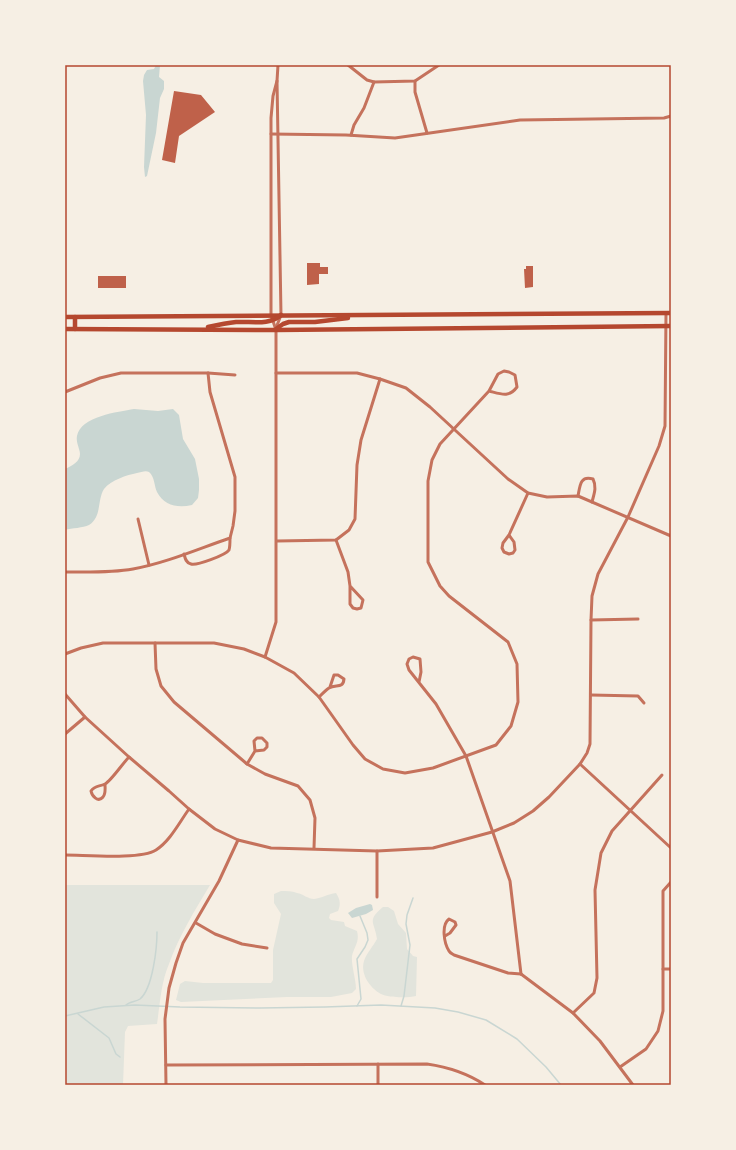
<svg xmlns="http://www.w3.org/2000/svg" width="736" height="1150" viewBox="0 0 736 1150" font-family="Signika,sans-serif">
	<rect width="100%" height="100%" fill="#f6efe4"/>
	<g fill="#e2e4dc">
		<path d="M65,885H210C195,910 179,936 169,964C161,982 160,1004 157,1024L128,1026L125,1032L123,1085H65Z"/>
		<path d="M281,891C286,891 292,891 297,893C303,894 308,899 314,899C322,898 328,894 336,893C340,899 341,904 338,911L330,914L329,918L331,920L344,922L345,926L357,931C360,942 354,947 352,956C351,965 356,979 356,989L352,993L331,997H287L181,1002L176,1000L180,984L185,981L203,983H271L273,980V950L281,914L274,903V894Z"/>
		<path d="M383,907H388L394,911L398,924L406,933L407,949L413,956L417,957L416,996C408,998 389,998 381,994C370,988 360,974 364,961C367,952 373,947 377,939C375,922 366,921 383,907Z"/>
	</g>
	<g fill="#c9d6d2">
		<polygon points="156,65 160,65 159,77 164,81 164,89 160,98 156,133 147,176 145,177 144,167 146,115 143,81 144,75 147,70 154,69"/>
		<path d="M134,409L158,411L173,409L179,415L183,439L195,459L199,479V490L198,498L192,505C178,508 164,506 157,492C154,486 155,477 149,472C146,470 141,472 137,473C127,475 111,480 104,489C97,500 102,517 89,525C83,528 72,528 65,530V469C74,465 83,460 79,449C78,445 76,441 77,436C81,416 118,412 134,409Z"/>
		<polygon points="370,904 372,905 373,910 366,914 352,918 348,913 356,908"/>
	</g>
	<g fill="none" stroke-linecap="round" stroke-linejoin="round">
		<g stroke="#c9d6d2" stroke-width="1.5">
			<path d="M126,1005C130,1001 136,1002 140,999C153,988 157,947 157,932"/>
			<polyline points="357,1006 361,999 357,959 365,947 368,940 367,933 360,916"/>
			<polyline points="401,1006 404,996 410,945 406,924 407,915 413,898"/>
			<polyline points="78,1014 109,1038 116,1054 120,1057"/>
			<polyline points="65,1016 104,1007 135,1005 180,1007 260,1008 325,1007 381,1005 435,1008 458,1012 486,1020 517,1039 546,1067 561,1085"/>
		</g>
	</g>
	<g fill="#bf614a">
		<polygon points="174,91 201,95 215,112 179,136 175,163 162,160"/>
		<polygon points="307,263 320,263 320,267 328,267 328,274 319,274 319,284 307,285"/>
		<polygon points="526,266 533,266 533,287 525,288 524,269 526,269"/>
		<rect x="98" y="276" width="28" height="12"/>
	</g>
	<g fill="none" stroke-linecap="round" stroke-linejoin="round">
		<g stroke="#c5725c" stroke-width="3">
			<polyline points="348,65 367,80 374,82 415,81 439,65"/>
			<polyline points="415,81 415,92 427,133"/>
			<polyline points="271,134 346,135 395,138 520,120 664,118 671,116"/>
			<polyline points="351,135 354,125 364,108 374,82"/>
			<polyline points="276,328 281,315 277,81 278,65"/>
			<polyline points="276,373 357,373 380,379 406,388 430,407 508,479 528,493 547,497 578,496 671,536"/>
			<polyline points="65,392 100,378 121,373 208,373 235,375"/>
			<path d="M578,496C580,486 580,475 593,479C597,487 594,494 592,502"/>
			<polyline points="138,519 149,565"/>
			<polyline points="509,535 514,542 515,550 513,553 509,554 504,552 502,548 503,543 509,535 528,493"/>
			<polyline points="336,540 348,572 350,586 350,604 353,608 357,609 361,608 363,600 350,586"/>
			<polyline points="277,541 336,540 349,530 355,519 357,465 361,440 380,379"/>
			<path d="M184,554C185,558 186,563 191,564C196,566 226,555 229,550C230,547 230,541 230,538"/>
			<path d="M65,572C88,572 111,573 133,569C166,563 198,549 230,538L233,526L235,511V477L210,392L208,373"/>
			<polyline points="591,620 638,619"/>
			<polyline points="155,643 156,669 161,686 174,702 247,764 265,774 298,786 310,800 315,818 314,848"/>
			<path d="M65,654L81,648L103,643H214L244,649L265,657L294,673L319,697L353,745L365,759L383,769L405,773L433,768L496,745L511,726L518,702L517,664L508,642L449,596L440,586L428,562V481L432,460L440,444L489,391L498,374L504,371L509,372L515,375L517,387C509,398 501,394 489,391"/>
			<polyline points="265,657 276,622 276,330 271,315 271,118 273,96 277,81"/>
			<polyline points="419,682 421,672 420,659 413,657 409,659 407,664 409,670 436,704 466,756 510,881 521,974"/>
			<polyline points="65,694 85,717 129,757 169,791 189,809 215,829 238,840 271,848 377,851 433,848 492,832 514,823 533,811 549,797 580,764 587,753 590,744 591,620 592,596 598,574 628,517 659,446 665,426 666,313"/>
			<polyline points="591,695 638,696 644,703"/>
			<path d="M319,697C322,694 326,690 329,688C336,684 343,689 344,679L338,675H334L330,687"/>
			<polyline points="65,734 85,717"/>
			<polyline points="247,764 255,751 254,741 257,738 262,738 267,743 267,747 264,750 255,751"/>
			<polyline points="580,764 671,848"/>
			<path d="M105,784C105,788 106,794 103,797C98,803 92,796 91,791C95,785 99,787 105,784C111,781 123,763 129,757"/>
			<polyline points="377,851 377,897"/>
			<path d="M65,855C86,855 140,860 156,850C170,841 179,823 189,809"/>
			<polyline points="196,923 215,934 242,944 267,948"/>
			<path d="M445,936L450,933L456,925L455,922L449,919C441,925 444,943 449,951C450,953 452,954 454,955L508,973L521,974"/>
			<polyline points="663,969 671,969"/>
			<polyline points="521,974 573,1013 600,1041 633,1085"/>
			<polyline points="573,1013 594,993 597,978 595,890 601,853 612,831 662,775"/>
			<polyline points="378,1064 378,1085"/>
			<path d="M166,1065L427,1064C448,1067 467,1073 485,1085"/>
			<polyline points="620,1067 646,1049 658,1031 663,1011 663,891 671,882"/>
			<polyline points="166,1085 165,1019 169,988 176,963 183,943 219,881 238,840"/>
		</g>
		<g stroke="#b5482f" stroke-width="4.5">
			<polyline points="65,317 671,313"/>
			<polyline points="75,317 75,329"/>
			<path d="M208,327C217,325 226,323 236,322C251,321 269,326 281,315"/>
			<polyline points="65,329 276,330 671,326"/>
			<polyline points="276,329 283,324 289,322 315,322 348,318"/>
		</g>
	</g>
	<rect width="736" height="1150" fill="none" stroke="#f6efe4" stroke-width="132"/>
	<rect x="66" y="66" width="604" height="1018" fill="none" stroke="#b5482f" stroke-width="1.5"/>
</svg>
